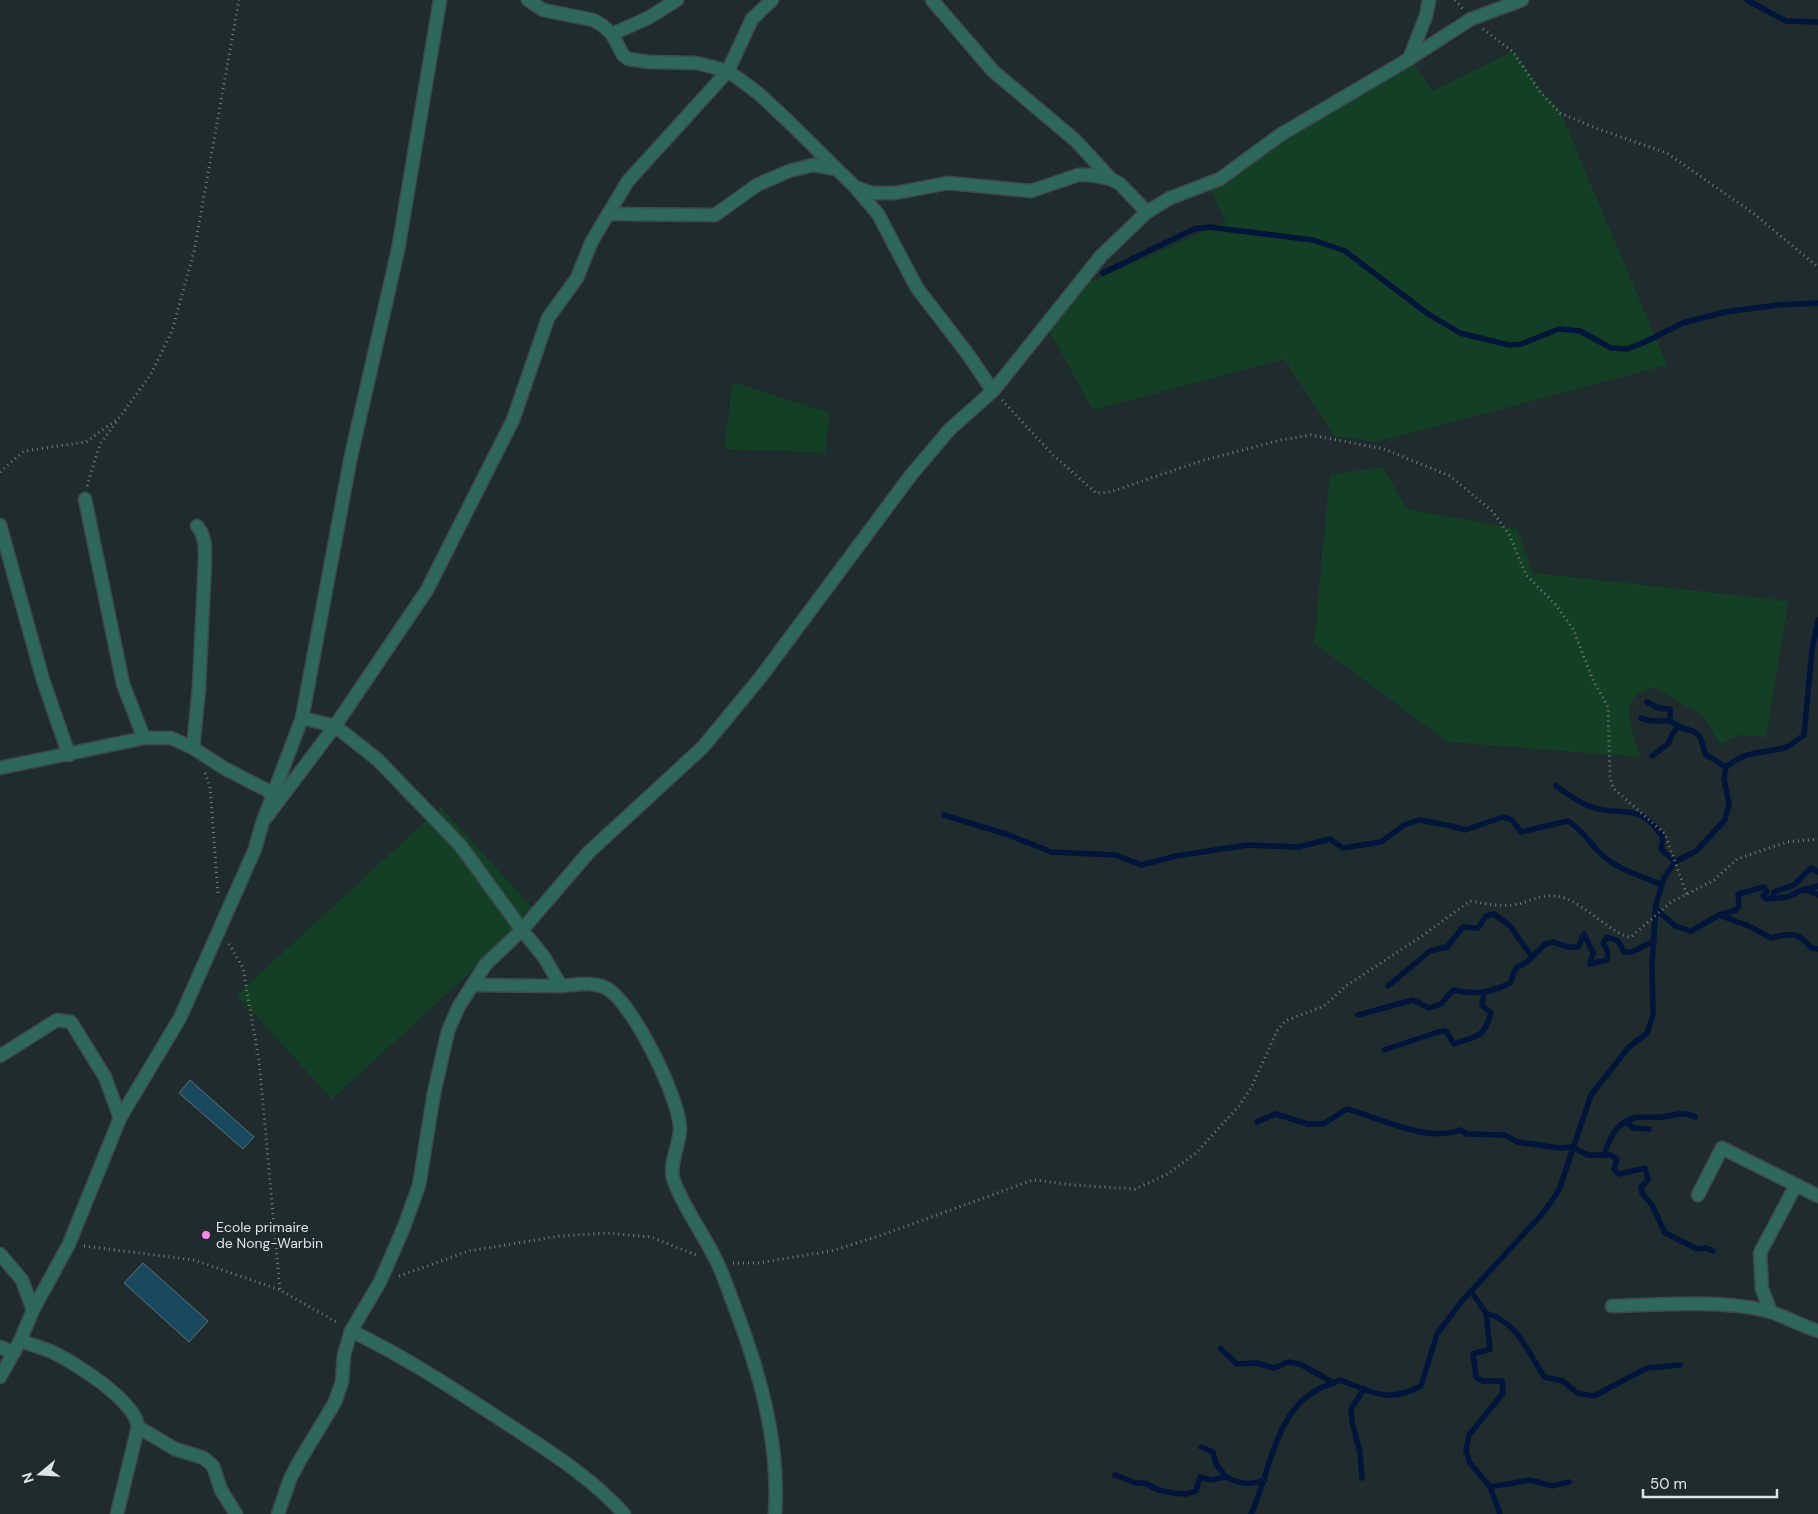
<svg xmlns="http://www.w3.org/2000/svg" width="1818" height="1514" viewBox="0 0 1818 1514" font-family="'DM Sans',sans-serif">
	<rect width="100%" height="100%" fill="#1f2b2d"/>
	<g fill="#134025">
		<polygon points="1514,51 1541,91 1560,111 1667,365 1377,442 1335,436 1284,359 1093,410 1046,325 1082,286 1226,222 1208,184 1275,131 1409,57 1433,91"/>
		<polygon points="733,382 830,413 825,453 724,449"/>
		<path d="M1383,467L1407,509L1517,529L1533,573L1788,601L1766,737L1739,735L1720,744L1703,716L1654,687C1647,690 1638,692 1633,699C1623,711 1636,744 1641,757L1448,742L1314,643L1330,475Z"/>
		<polygon points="441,807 536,912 332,1099 237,995"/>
	</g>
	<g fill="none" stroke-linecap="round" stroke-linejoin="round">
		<g stroke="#00153a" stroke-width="5.5">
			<polyline points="1747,0 1786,21 1818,22"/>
			<polyline points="1103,273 1194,229 1209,227 1313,240 1345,251 1428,314 1460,333 1509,345 1521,344 1559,329 1580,331 1611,348 1627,349 1643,343 1683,323 1725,312 1777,305 1818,303"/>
			<polyline points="1647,702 1658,708 1670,709 1670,721"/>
			<path d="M1641,718L1651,721H1670C1691,738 1698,720 1705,754L1726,767"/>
			<polyline points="1652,756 1669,743 1672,734 1678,727"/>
			<path d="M1556,786C1565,792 1575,800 1586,805C1621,820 1638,798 1663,838L1661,849L1675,862"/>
			<path d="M944,815L1006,834L1051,852L1116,855L1141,865L1176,856L1247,845L1299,847L1330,839L1343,848L1381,842L1404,825L1419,820L1452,826L1465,830L1503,817L1512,820L1521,832L1568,821C1583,830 1589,843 1602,855C1618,870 1642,876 1662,885"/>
			<polyline points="1805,889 1818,895"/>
			<polyline points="1772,898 1774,892 1794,885 1811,868 1818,872"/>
			<path d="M1656,909L1675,926L1691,931L1719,915L1751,927L1771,938C1791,933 1798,931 1811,948L1818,949"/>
			<polyline points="1719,915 1736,910 1739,906 1738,894 1764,887 1767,892 1763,896 1766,899 1788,897 1800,891 1818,886"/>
			<polyline points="1388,986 1430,951 1447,947 1463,927 1478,928 1486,916 1494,914 1510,926 1532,957"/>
			<path d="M1358,1015L1413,1000L1429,1008L1441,1004L1453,990C1474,995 1490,993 1510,983L1516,968L1527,962L1545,944L1554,942L1567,947H1578L1584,934L1593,953L1590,964L1607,960L1608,952L1603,943L1607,937L1618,941L1624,952H1632L1654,941"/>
			<path d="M1384,1050L1438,1032L1446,1031L1454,1044C1477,1035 1483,1040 1491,1013L1482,1005L1484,993"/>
			<polyline points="1626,1121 1633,1128 1649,1129"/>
			<path d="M1257,1122L1275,1114L1308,1124H1323L1347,1109C1380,1118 1427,1143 1460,1130L1467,1134L1504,1135L1518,1142L1559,1148L1572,1147L1588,1155H1611L1617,1159L1614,1169L1619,1174L1645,1168L1648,1180L1641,1187L1642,1193L1652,1205L1665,1233L1697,1249L1706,1248L1713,1251"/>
			<path d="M1604,1155C1609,1140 1616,1122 1634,1118C1643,1116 1653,1118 1662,1117C1675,1115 1683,1111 1695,1117"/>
			<polyline points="1471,1291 1486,1313 1490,1349 1473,1354 1476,1377 1482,1381 1502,1381 1503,1393 1469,1435 1466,1451 1470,1463 1490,1487 1500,1514"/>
			<path d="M1486,1313C1518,1323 1527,1350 1544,1377L1563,1381L1577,1393L1594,1396L1647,1368L1680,1365"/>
			<polyline points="1221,1349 1237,1364 1256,1363 1274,1368 1288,1362 1300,1364 1334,1383"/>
			<polyline points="1201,1447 1213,1452 1216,1464 1226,1477"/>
			<path d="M1115,1475L1136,1483H1145L1158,1490L1173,1493L1187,1494L1196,1491L1200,1477L1211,1480L1226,1477C1241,1485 1249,1485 1265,1480"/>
			<polyline points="1362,1478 1360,1452 1352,1422 1351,1409 1364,1389"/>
			<polyline points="1490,1487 1530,1480 1552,1486 1569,1482"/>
			<path d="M1251,1514C1269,1476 1274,1417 1312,1393C1320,1387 1331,1384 1340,1380C1373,1392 1386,1404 1421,1386L1437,1334L1462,1301L1544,1212L1559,1190L1591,1095L1628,1048L1647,1033L1653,1015L1652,965L1656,904L1664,878L1675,862L1696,851L1725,820L1729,804L1724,779L1726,767C1748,750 1759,754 1784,748C1791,746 1798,739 1804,735L1812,650L1818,620"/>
		</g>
	</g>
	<g fill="#18495f" stroke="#636e74">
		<polygon points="190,1080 254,1137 243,1149 179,1093"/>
		<polygon points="143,1263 208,1321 189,1342 124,1283"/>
	</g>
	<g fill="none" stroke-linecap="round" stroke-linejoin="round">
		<defs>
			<g id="minor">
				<polyline points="528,0 543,10 593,20 602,25 612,34 623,55 628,59 649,62 697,63 728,71 758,93 788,121 855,187 872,193 895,193 948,183 1031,191 1078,175 1090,175 1111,179 1120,184 1147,212"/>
				<polyline points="932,0 993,71 1075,140 1111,179"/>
				<polyline points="612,34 648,18 677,0"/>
				<polyline points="1409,59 1426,16 1429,0"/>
				<polyline points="855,187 878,214 917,288 967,353 993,391"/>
				<polyline points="608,214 715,215 757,185 789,171 813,165 836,169"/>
				<polyline points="85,499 123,684 144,738"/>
				<polyline points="0,525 43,680 69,755"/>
				<path d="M302,718L335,726L378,760L460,845L522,930L544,957L561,986C575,985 593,981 606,988C632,1001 680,1099 680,1129C680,1144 669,1163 673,1178C681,1204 705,1236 717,1262C724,1276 729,1292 735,1308C760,1373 780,1444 775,1514"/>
				<path d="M193,748L199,688L205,561C205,549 206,536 197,526"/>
				<polyline points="0,768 144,738 171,738 193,748 224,768 274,794"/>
				<polyline points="265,819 335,726 427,590 513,420 548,318 577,278 592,241 628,181 728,71 752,19 772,0"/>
				<polyline points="472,985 561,986"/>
				<polyline points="0,1056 57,1020 71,1022 105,1077 120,1118"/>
				<polyline points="1698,1195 1722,1148 1818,1196"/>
				<polyline points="0,1254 22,1280 33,1310"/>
				<path d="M1612,1306C1661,1305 1725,1299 1771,1312C1786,1317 1802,1326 1818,1331"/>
				<polyline points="1771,1312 1762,1289 1760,1253 1796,1185"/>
				<path d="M351,1331C406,1357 455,1390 506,1423C547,1450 591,1477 624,1514"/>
				<path d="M20,1341C30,1344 40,1347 50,1351C73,1361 137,1402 138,1427L117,1514"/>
				<polyline points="0,1347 14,1353"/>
				<polyline points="138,1427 175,1449 204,1458 213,1466 221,1490 236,1514"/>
				<polyline points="278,1514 290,1479 300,1460 335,1402 342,1382 344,1355 351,1331 380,1282 404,1227 419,1185 434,1093 448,1031 459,1006 486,964 522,930 589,852 703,747 760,678 911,475 950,429 993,391 1101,256 1147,212 1170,198 1220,179 1280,135 1409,59 1471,19 1522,0"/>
			</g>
			<polyline id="tertiary" points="0,1377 20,1341 33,1310 69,1244 120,1118 180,1018 255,849 262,824 302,718 351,456 398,250 440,0"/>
		</defs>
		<use href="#minor" stroke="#3d494a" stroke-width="15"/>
		<use href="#tertiary" stroke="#3d494a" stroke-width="15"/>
		<g stroke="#747e7f" stroke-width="3" stroke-dasharray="1 4" stroke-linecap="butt">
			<polyline points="1455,0 1463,9"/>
			<polyline points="1483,29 1513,52 1541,93 1560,113 1598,129 1667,153 1753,213 1818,267"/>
			<polyline points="1002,400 1052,454 1096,493 1110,492 1201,461 1281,440 1311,435 1384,449 1450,476 1492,511 1509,534 1526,575 1556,605 1573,629 1593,680 1608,707 1610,776 1613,788 1665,834 1687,895"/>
			<polyline points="0,472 24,451 86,442 120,417 151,374 172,331 194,252 239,0"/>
			<polyline points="87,486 100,444 118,420"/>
			<polyline points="205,773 210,787 218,893"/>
			<polyline points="229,944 243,968 259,1061 280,1290"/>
			<polyline points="84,1246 194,1260 280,1290 338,1323"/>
			<path d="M733,1263H758L831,1251L882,1235L1033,1180L1074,1185L1135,1189L1166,1175L1196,1153L1239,1106L1251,1088L1277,1031L1285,1021L1324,1006L1346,986L1422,936L1470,901C1484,903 1499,907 1513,905C1534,902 1541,891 1565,898C1585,905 1616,937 1631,937L1671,902L1713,881L1737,859L1787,842L1818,839"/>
			<polyline points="399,1276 469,1251 560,1236 607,1233 651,1237 696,1255"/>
		</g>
		<use href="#minor" stroke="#2e675c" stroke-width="12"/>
		<use href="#tertiary" stroke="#2e675c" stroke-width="12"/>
	</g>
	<circle fill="#f987e8" stroke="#1f2b2d" stroke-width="2" cx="206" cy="1235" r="5"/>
	<g text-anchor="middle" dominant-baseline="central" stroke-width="4" stroke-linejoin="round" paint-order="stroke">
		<g font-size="14" fill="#dde4e5" stroke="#1f2b2d" text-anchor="start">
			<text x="216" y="1227">Ecole primaire<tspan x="216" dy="16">de Nong-Warbin</tspan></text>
		</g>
	</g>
	<g transform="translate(40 1474) rotate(252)" stroke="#1f2b2d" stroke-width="4" paint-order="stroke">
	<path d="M0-4L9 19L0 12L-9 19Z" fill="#dde4e5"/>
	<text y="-8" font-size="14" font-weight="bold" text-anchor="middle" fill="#dde4e5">N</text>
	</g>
	<path d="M1643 1489v8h134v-8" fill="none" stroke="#dde4e5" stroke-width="2.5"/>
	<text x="1650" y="1489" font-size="15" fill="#dde4e5" stroke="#1f2b2d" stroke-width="4" paint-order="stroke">50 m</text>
</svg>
